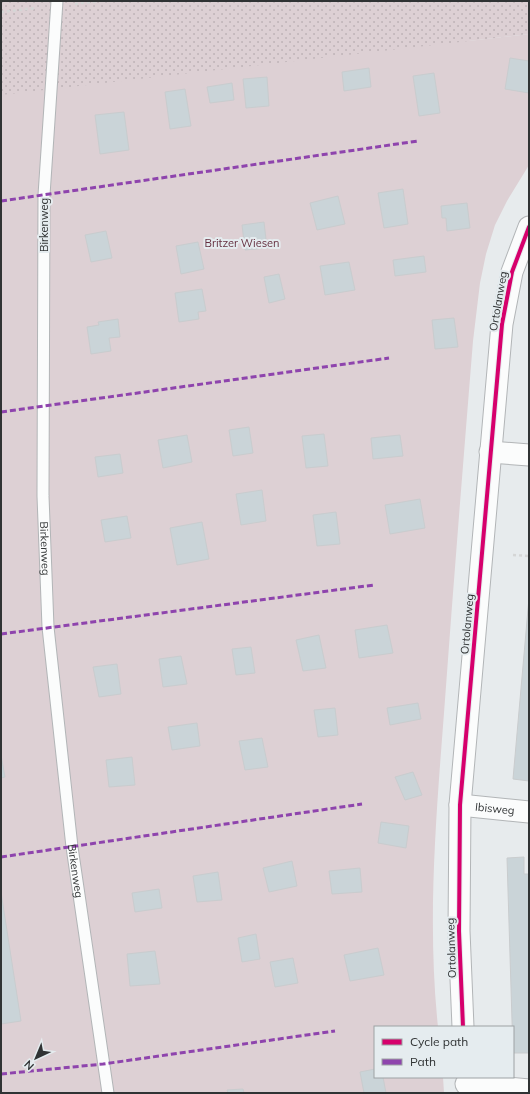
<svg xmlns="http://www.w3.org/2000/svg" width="530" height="1094" viewBox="0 0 530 1094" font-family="Mulish,sans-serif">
	<defs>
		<pattern id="park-dots" width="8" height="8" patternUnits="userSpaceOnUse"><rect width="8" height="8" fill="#ddd0d4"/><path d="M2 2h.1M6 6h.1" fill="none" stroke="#beb3b7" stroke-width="1.8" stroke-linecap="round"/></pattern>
	</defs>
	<rect width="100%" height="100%" fill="#e7ebed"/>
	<path fill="#ddd0d4" d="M1,1L468,41L529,34V165L507,201L495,225L486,254L480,283L473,341C463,465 453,589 444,713C436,817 427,923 438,1027H375V1077H443L444,1093H1Z"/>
	<polygon fill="url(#park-dots)" points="1,1 529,1 529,34 1,95"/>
	<g fill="#cad4d8" stroke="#c9ccce">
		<polygon points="510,58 529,61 529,93 505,89"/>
		<polygon points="369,68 371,87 344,91 342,72"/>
		<polygon points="434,73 440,113 419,116 413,76"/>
		<polygon points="267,77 269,106 246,108 243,79"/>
		<polygon points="232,83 234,100 210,103 207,87"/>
		<polygon points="185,89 191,126 170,129 165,92"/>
		<polygon points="124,112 129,150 100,154 95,115"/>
		<polygon points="403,189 408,224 384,228 378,193"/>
		<polygon points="338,196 345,224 317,230 310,203"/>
		<polygon points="467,203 470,228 447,231 446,218 442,218 441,206"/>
		<polygon points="264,222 267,248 245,250 242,225"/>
		<polygon points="106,231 112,258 91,262 85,235"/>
		<polygon points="198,242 204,269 181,274 176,246"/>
		<polygon points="424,256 426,272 395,276 393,260"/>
		<polygon points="349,262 355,290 325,295 320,266"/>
		<polygon points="279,274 285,299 269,303 264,277"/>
		<polygon points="202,289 206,311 198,312 199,319 179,322 175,293"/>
		<polygon points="454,318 458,347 435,349 432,320"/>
		<polygon points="118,319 120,337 109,338 111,351 91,354 87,327 99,325 98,322"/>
		<polygon points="249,427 253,453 233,456 229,430"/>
		<polygon points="324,434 328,466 306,468 302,436"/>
		<polygon points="187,435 192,462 163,468 158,440"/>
		<polygon points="400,435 403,456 373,459 371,438"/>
		<polygon points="120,454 123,473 98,477 95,457"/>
		<polygon points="262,490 266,521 241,525 236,494"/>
		<polygon points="420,499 425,528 390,534 385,505"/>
		<polygon points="336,512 340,544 317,546 313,515"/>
		<polygon points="127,516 131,538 105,542 101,520"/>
		<polygon points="202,522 209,559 177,565 170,528"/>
		<polygon points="529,598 529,781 513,779"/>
		<polygon points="387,625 393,653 359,658 355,630"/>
		<polygon points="319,635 326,668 303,671 296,640"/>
		<polygon points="251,647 255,673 236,675 232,649"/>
		<polygon points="181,656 187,684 163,687 159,659"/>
		<polygon points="117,664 121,694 99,697 93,667"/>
		<polygon points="418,703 421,719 390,725 387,708"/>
		<polygon points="335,708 338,735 318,737 314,710"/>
		<polygon points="197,723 200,746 172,750 168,727"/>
		<polygon points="262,738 268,767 245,770 239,741"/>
		<polygon points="1,755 5,777 1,778"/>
		<polygon points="132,757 135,785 109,787 106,760"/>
		<polygon points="413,772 422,795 405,800 395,777"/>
		<polygon points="381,822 409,826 406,848 378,843"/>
		<polygon points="524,857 524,874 529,874 529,1053 513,1053 507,858"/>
		<polygon points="292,861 297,886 269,892 263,868"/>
		<polygon points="360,868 362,892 332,894 329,871"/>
		<polygon points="218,872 222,900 197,902 193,876"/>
		<polygon points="159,889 162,908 135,912 132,893"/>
		<polygon points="1,892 21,1021 1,1024"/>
		<polygon points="256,934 260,959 242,962 238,938"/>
		<polygon points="378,948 384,975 350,981 344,955"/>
		<polygon points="155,951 160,984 130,986 127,954"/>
		<polygon points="293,958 298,983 275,987 270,962"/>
		<polygon points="375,1069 375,1077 383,1077 386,1093 364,1093 360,1072"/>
		<polygon points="243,1089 244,1093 228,1093 227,1090"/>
	</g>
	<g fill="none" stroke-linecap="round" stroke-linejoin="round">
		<defs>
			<g id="lane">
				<path id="s1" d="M57,1L44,195L43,496L48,627L72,847L108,1093"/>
			</g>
			<g id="street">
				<polyline points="490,452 529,455"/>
				<path id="s2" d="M460,805L529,812"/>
				<polyline points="463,1027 459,931 460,805 502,324 512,272 529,227"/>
				<polyline points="466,1084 529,1090"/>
			</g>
		</defs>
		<use href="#lane" stroke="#b2b5b7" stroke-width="13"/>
		<use href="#street" stroke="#b2b5b7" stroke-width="23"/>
		<g stroke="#d5d6d6" stroke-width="2.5" stroke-dasharray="3 3" stroke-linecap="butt">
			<polyline points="75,4 99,1"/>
			<polyline points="1,12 37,8"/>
			<polyline points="513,555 529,556"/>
		</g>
		<use href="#lane" stroke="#fbfcfc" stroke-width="11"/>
		<use href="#street" stroke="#fbfcfc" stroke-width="21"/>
		<g stroke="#8e44ad" stroke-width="3" stroke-dasharray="6 3" stroke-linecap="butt">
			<polyline points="1,201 418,141"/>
			<polyline points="1,412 389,358"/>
			<polyline points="1,634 374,585"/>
			<polyline points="1,857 362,804"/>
			<polyline points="1,1074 103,1064 335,1031"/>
		</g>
		<defs>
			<polyline id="cycleway" points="463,1027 459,931 460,805 502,324 512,272 529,227"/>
		</defs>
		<use href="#cycleway" stroke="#e5ecef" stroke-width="6"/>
		<use href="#cycleway" stroke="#d6006c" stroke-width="4"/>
	</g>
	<g text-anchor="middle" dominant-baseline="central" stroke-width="4" stroke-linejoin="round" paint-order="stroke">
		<g font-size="11" fill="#303334" stroke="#e5ecef">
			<text transform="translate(44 225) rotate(-90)">Birkenweg</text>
			<text transform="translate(498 301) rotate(-80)">Ortolanweg</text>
			<text stroke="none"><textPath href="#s1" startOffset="548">Birkenweg</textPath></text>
			<text transform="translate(467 624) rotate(-85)">Ortolanweg</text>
			<text stroke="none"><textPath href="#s2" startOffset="35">Ibisweg</textPath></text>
			<text stroke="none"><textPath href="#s1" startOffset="872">Birkenweg</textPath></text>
			<text transform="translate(451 948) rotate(-92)">Ortolanweg</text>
		</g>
		<g font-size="11" fill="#652f3f" stroke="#e5ecef">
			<text x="242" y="243">Britzer Wiesen</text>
		</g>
	</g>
	<rect width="530" height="1094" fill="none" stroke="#303334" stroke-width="4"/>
	<rect x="374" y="1026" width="140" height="52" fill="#e5ecef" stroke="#9da2a4"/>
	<rect x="382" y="1039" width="20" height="6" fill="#d6006c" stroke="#9da2a4"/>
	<text x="410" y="1046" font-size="12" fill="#303334">Cycle path</text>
	<rect x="382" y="1059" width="20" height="6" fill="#8e44ad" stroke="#9da2a4"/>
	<text x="410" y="1066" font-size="12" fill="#303334">Path</text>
	<g transform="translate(36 1058) rotate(224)" stroke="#e5ecef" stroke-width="3" paint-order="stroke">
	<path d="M0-3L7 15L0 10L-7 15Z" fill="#303334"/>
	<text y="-6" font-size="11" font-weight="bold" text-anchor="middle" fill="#303334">N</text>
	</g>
</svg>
